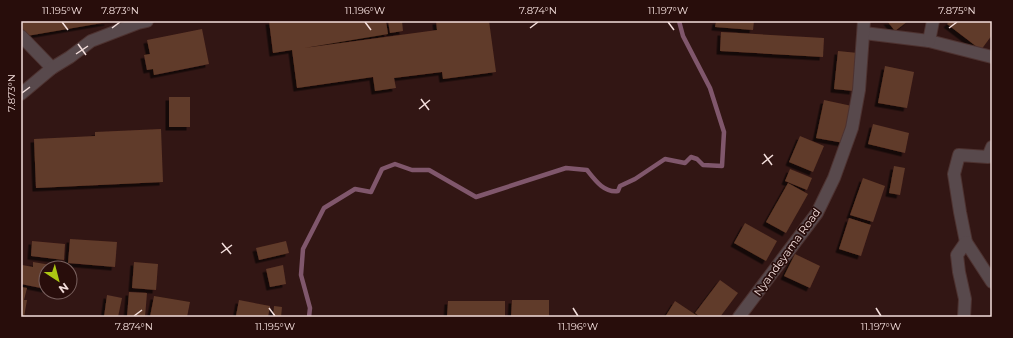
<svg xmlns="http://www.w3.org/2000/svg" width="1013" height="338" viewBox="0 0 1013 338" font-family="Montserrat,sans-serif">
	<defs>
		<filter id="shadow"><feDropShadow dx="-3.5" dy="3.5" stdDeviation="0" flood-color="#0009"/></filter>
	</defs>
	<rect width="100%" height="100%" fill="#321614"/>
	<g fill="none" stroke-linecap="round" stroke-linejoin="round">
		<path stroke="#80576c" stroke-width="4.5" d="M309,317L310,308L301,275L303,249L324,208L355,189L371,192L382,169L395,164L412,170H429L476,197L566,168L587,170C595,180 604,193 618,191L620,186L635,179L665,159L685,163L691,157L697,159L703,165L722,166L724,132L710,88L683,36L679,21"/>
	</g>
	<g fill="#613a29" filter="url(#shadow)">
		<polygon points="21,21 108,21 108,22 21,37"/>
		<polygon points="269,21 386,21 388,34 304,48 437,30 436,21 489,21 496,72 443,79 442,72 394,78 396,88 375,91 373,77 297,88 292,50 273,53"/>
		<polygon points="388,21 402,21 403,31 390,33"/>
		<polygon points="716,21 754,21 753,30 715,27"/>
		<polygon points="887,21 908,21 895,31"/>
		<polygon points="950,21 992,21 992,35 981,50 947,24"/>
		<polygon points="202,29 209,64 154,75 153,69 147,70 144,55 150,54 147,40"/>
		<polygon points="721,32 824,38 823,57 720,51"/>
		<polygon points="838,51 858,53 853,91 834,89"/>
		<polygon points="885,66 914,72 907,108 878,103"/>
		<rect x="169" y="97" width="21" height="30"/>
		<polygon points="824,100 852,106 844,143 816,138"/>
		<polygon points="873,124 909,133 905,153 868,144"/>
		<polygon points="161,129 163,182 36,188 34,139 95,136 95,132"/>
		<polygon points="800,136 824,146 813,172 789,162"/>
		<polygon points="894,166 905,168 900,195 889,193"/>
		<polygon points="790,169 812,178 807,190 785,181"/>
		<polygon points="863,178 885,186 873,222 850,215"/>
		<polygon points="788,183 808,194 786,233 766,222"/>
		<polygon points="849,218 871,225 861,256 839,249"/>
		<polygon points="745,223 777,241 766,261 734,243"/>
		<polygon points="70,239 117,242 115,267 68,263"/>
		<polygon points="32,241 65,244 64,260 31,256"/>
		<polygon points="286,241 289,253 259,260 256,248"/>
		<polygon points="795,254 820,266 810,288 784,276"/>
		<polygon points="33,262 57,266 57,268 46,268 46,289 21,284 22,265 33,267"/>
		<polygon points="134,262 158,264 156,290 132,288"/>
		<polygon points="283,265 286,284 270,287 266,269"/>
		<polygon points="720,280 738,293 720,317 700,317 695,313"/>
		<polygon points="21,287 27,288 24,300 27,300 24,317 21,317"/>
		<polygon points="129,292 147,293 145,317 127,317"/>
		<polygon points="107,295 122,298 118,317 104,317"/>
		<polygon points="154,296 190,302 187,317 150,317"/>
		<polygon points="239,300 270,306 268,317 236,316"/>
		<polygon points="512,300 549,300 549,316 511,317"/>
		<polygon points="448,301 505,301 505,317 447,317"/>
		<polygon points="675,301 699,317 665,317"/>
		<polygon points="274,306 282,307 281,317 273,317"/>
	</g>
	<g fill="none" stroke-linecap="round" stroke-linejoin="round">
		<defs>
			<g id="minor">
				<polyline points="864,33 929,41 992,57"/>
				<polyline points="21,36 52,68"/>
				<polyline points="929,41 933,21"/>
				<polyline points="21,94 52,68 70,57 91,41 138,23 147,21"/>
				<polyline points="992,147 988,157 959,155 954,174 960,212 966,242 992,282"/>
				<polyline points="739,317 817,213 834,178 852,128 859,90 864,21"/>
				<polyline points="964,317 965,299 959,272 957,255 966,242"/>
			</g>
		</defs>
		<use href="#minor" stroke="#4d3230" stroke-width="14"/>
		<use href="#minor" stroke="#58494c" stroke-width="12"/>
	</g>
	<path fill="none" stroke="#f3dedc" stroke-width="1.5" d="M62,22L68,30M365,22L371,30M668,22L674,30M112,28L120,22M530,28L538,22M949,28L957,22M78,44L86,55M76,54L88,46M22,93L30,87M421,99L429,110M419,109L430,100M764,154L772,165M762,164L773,155M222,243L231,254M221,253L232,245M269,308L275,316M573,308L578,316M876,308L881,316M134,316L142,310"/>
	<g text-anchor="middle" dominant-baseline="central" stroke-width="3.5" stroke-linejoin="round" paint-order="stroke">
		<g font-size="11" fill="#f3dedc" stroke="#280d0b">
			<text transform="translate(787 252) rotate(-54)">Nyandeyama Road</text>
		</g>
	</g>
	<rect width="1013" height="338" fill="none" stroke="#280d0b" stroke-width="44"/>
	<g transform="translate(58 280) rotate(144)"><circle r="19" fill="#280d0b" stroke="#79615f"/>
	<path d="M0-3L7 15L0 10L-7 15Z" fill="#acc613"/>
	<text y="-6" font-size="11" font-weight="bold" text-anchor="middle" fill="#f3dedc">N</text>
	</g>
	<rect x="22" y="22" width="969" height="294" fill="none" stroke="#f3dedc" stroke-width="1.5"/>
	<g font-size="10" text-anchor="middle" fill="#f3dedc">
		<text x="62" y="14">11.195°W</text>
		<text x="120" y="14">7.873°N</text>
		<text x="365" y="14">11.196°W</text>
		<text x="538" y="14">7.874°N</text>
		<text x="668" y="14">11.197°W</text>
		<text x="957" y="14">7.875°N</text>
		<text transform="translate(11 93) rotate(-90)" y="4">7.873°N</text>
		<text x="134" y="330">7.874°N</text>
		<text x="275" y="330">11.195°W</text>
		<text x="578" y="330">11.196°W</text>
		<text x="881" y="330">11.197°W</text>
	</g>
</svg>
